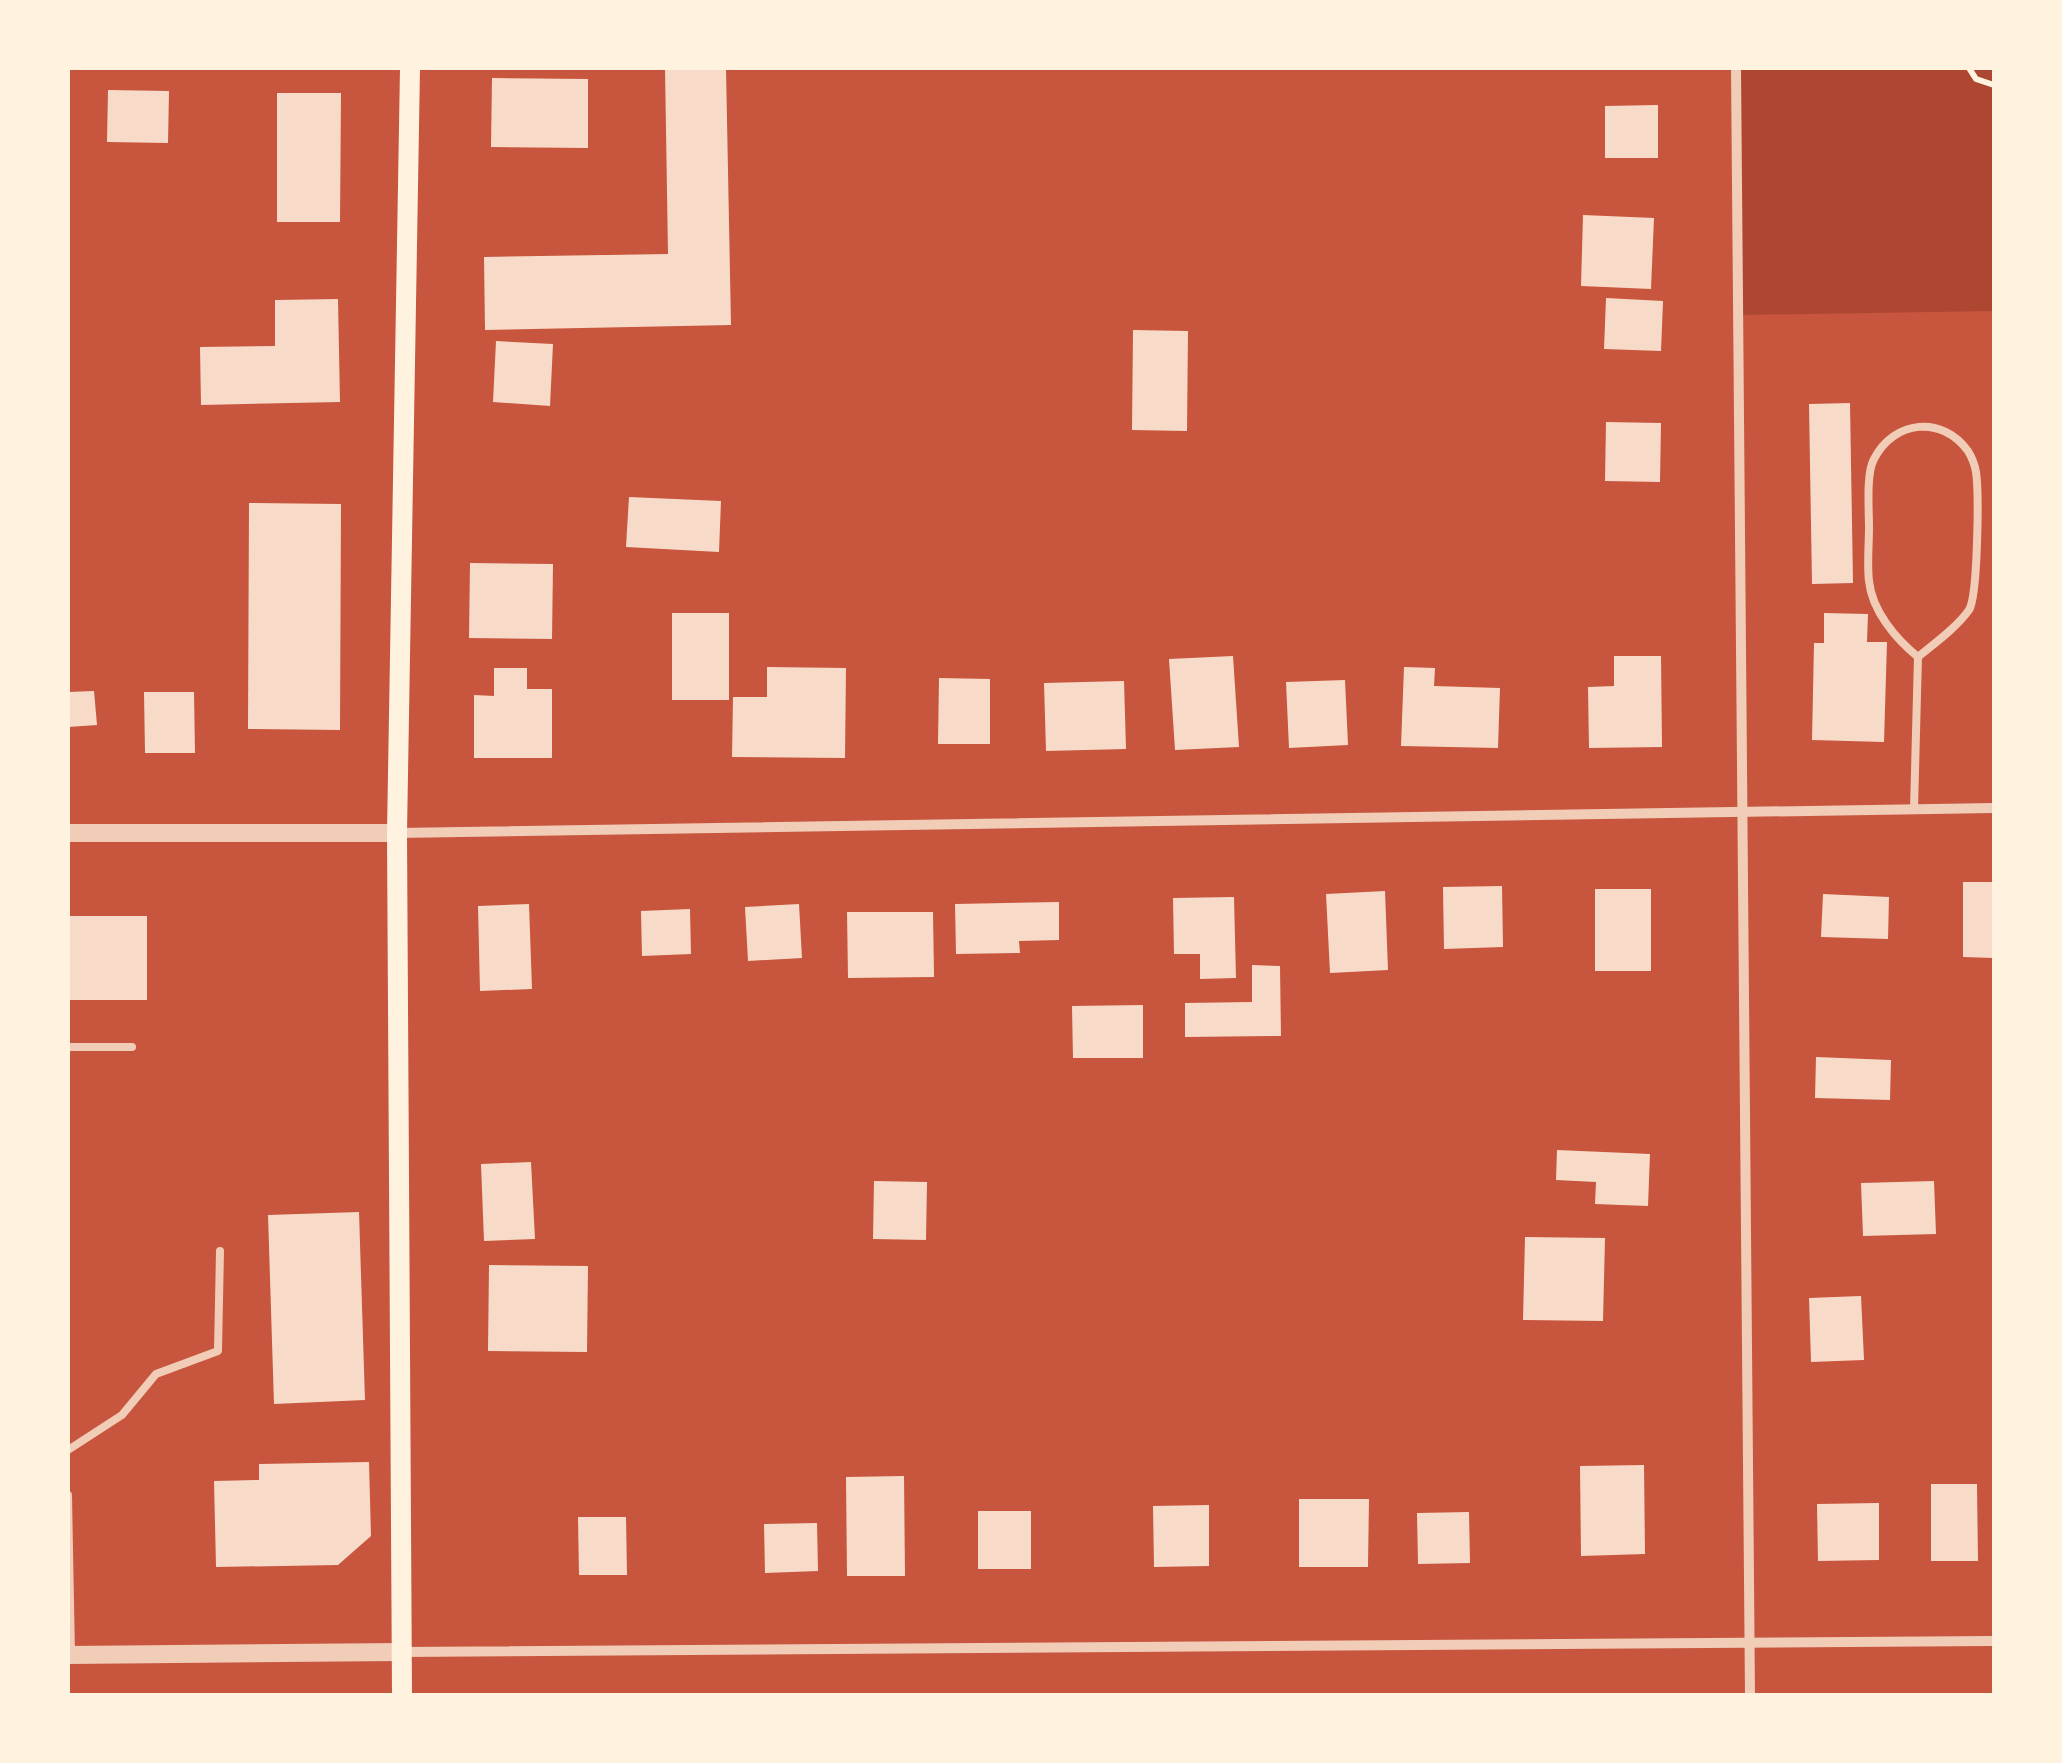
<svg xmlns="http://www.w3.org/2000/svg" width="2062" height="1763" viewBox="0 0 2062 1763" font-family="Arial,sans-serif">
	<rect width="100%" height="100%" fill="#c8553d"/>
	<polygon fill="#ae4732" points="1736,68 1994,68 1994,311 1738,315"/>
	<g fill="#f7dbc8">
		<polygon points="665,68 726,68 731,325 485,330 484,257 668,254"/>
		<polygon points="492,78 588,79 588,148 491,147"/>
		<polygon points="108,90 169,91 168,143 107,142"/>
		<polygon points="277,93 341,93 340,222 277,222"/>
		<polygon points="1658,105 1658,158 1605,158 1605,106"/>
		<polygon points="1583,215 1654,218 1651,289 1581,286"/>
		<polygon points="1606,298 1663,301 1661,351 1604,349"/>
		<polygon points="338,299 340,402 201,405 200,347 275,346 275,300"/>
		<polygon points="1133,330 1188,331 1187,431 1132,430"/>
		<polygon points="496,341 553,344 550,406 493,402"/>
		<polygon points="1850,403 1853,583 1812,584 1809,404"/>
		<polygon points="1606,422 1661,423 1660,482 1605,481"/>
		<polygon points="629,497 721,501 719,552 626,547"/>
		<polygon points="249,503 341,504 340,730 248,729"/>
		<polygon points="470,563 553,564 552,639 469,638"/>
		<rect x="672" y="613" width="57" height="87"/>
		<polygon points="1824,613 1868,614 1867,642 1887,642 1884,742 1812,740 1814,643 1824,643"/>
		<polygon points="1233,656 1239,747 1175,750 1169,659"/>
		<polygon points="1614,656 1661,656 1662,747 1589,748 1588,687 1614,686"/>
		<polygon points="767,667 846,668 845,758 732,757 733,697 767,697"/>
		<polygon points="1404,667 1435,668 1434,686 1500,688 1498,748 1401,746"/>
		<polygon points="494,668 527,668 527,689 552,689 552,758 474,758 474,695 494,696"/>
		<polygon points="939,678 990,679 990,744 938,744"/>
		<polygon points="1345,680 1348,745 1289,748 1286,682"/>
		<polygon points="1124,681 1126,749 1046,751 1044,683"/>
		<polygon points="94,691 97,725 68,727 68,692"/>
		<polygon points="144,692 194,692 195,753 145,753"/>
		<polygon points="1963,882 1994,882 1994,958 1963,957"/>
		<polygon points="1502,886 1503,947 1444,949 1443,887"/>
		<rect x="1595" y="889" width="56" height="82"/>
		<polygon points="1385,891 1388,970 1330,973 1326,894"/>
		<polygon points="1823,894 1889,897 1888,939 1821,937"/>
		<polygon points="1234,897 1236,978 1200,979 1200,954 1174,954 1173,898"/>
		<polygon points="1059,902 1059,940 1019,941 1020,953 956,954 955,904"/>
		<polygon points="529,904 532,989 480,991 478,906"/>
		<polygon points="799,904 802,958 748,961 745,907"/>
		<polygon points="690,909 691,954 642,956 641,911"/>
		<polygon points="847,912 933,912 934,977 848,978"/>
		<rect x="68" y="916" width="79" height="84"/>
		<polygon points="1252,965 1280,966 1281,1036 1185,1037 1185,1003 1252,1002"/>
		<polygon points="1143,1005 1143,1058 1073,1058 1072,1006"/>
		<polygon points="1816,1057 1891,1060 1890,1100 1815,1098"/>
		<polygon points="1557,1150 1650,1154 1648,1206 1595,1204 1596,1182 1556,1180"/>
		<polygon points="531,1162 535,1239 484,1241 481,1164"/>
		<polygon points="874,1181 927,1182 926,1240 873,1239"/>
		<polygon points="1934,1181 1936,1234 1863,1236 1861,1183"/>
		<polygon points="359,1212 365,1400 274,1404 268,1215"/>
		<polygon points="1525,1237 1605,1238 1603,1321 1523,1320"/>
		<polygon points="489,1265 588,1266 587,1352 488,1351"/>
		<polygon points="1861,1296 1864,1360 1811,1362 1809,1298"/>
		<polygon points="369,1462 371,1536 338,1565 216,1567 214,1481 259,1480 259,1464"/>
		<polygon points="1644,1465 1645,1554 1581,1556 1580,1466"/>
		<polygon points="904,1476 905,1576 847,1576 846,1477"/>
		<polygon points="1931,1484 1977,1484 1978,1561 1931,1561"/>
		<polygon points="1299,1499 1369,1499 1368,1567 1299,1567"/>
		<polygon points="1879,1503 1879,1560 1818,1561 1817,1504"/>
		<polygon points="1209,1505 1209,1566 1154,1567 1153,1506"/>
		<rect x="978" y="1511" width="53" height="58"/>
		<polygon points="1469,1512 1470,1563 1418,1564 1417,1513"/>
		<polygon points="578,1517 626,1517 627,1575 579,1575"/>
		<polygon points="817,1523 818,1571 765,1573 764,1524"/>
	</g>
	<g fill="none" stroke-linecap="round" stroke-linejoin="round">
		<polyline stroke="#fff3e0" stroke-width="6" points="1969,68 1976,79 1994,85"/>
		<g stroke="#f1ccb7" stroke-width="8">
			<path d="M1914,809L1918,657C1935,643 1956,628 1969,610C1978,596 1979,492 1976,472C1975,466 1971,456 1968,451C1942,415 1894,420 1874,459C1866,473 1869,510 1869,527C1869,545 1867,564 1869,581C1872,611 1896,639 1918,657"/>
			<polyline points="68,1047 132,1047"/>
			<polyline points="68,1450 122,1415 156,1374 218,1351 220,1251"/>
			<polyline points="68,1495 71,1655"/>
		</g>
		<g stroke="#f1ccb7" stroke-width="10">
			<polyline points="1736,68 1750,1696"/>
			<polyline points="397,833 1994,808"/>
			<polyline points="402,1652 1994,1641"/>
		</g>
		<g stroke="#f1ccb7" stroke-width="18">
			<polyline points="68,833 397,833"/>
			<polyline points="68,1655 402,1652"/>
		</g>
		<polyline stroke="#fff3e0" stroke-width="20" points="402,1696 397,833 410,68"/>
	</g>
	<rect width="2062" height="1763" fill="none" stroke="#fff3e0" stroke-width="140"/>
</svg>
